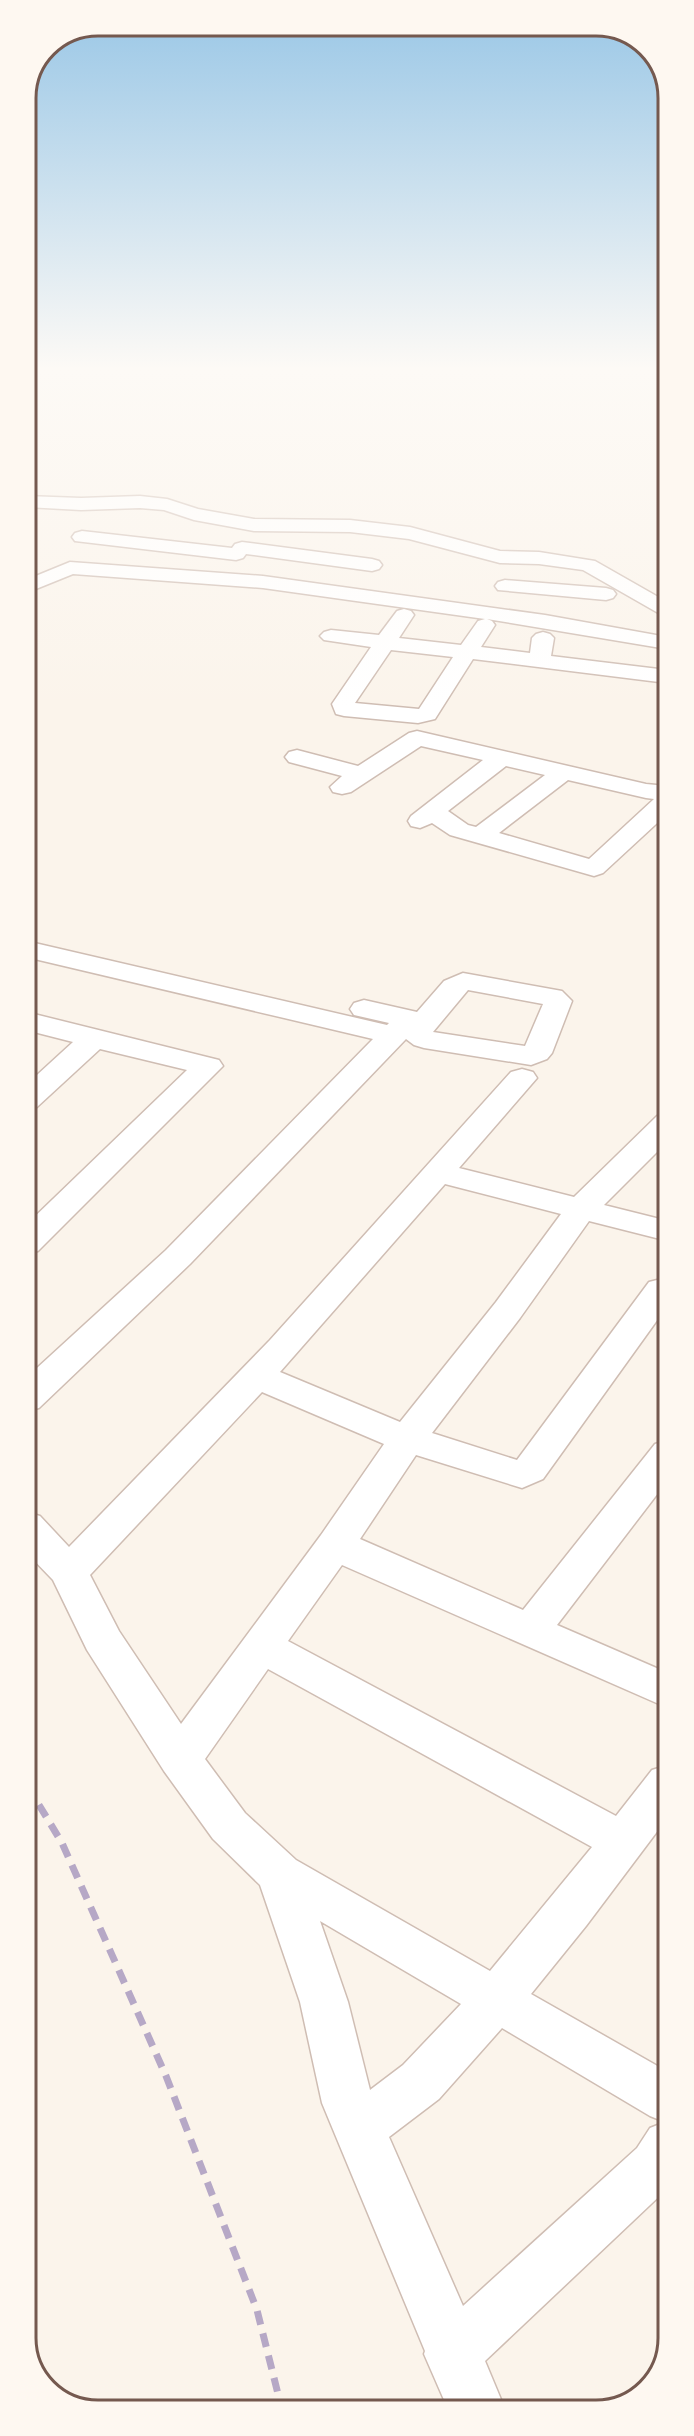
<svg xmlns="http://www.w3.org/2000/svg" width="694" height="2436" viewBox="0 0 694 2436" font-family="'Fira Sans',sans-serif">
	<rect width="100%" height="100%" fill="#fbf4eb"/>
	<g fill="none" stroke-linecap="round" stroke-linejoin="round">
		<defs>
			<g id="minor">
				<polygon points="26,496 81,498 140,496 167,499 198,509 254,519 350,520 410,527 500,551 539,552 595,561 667,602 667,616 660,614 583,570 539,564 500,563 409,539 350,532 254,531 194,520 164,510 140,508 81,510 26,507"/>
				<polygon points="82,531 232,548 235,544 242,542 372,559 379,561 382,565 379,569 372,571 246,554 243,558 236,560 75,541 72,537 75,533"/>
				<path d="M70,562L263,576L545,615L667,637V649L487,619L492,621L495,625L481,647L530,653L532,638L536,634L543,632L550,634L554,638L551,656L667,670V683L473,659L435,719L418,723L344,716L336,714L332,704L371,647L324,640L320,636L324,632L331,630L379,635L397,611L404,609L411,611L414,615L399,638L461,645L478,621L485,619L263,588L73,574L26,593V580ZM391,650L453,657L419,709L355,703Z"/>
				<polygon points="505,580 606,588 613,590 616,594 613,598 606,600 498,590 495,586 498,582"/>
				<path d="M417,731L646,784L667,786L668,813L603,873L594,876L450,835L432,823L420,828L411,826L408,821L411,816L483,760L421,746L351,792L342,794L333,792L330,787L342,776L289,762L285,757L289,752L297,750L358,766L409,733ZM506,766L545,775L476,827L468,825L448,811ZM568,780L646,798L654,799L589,859L499,833Z"/>
				<path d="M26,941L387,1025L389,1023L354,1015L350,1009L354,1003L364,1000L417,1012L444,981L463,973L562,991L572,1001L552,1053L547,1059L531,1065L424,1048L414,1045L406,1039L190,1264L39,1408L26,1411V1378L166,1250L373,1039L26,957ZM468,990L543,1004L525,1046L433,1032Z"/>
				<polygon points="26,1012 219,1060 223,1066 38,1251 26,1254 26,1225 187,1070 100,1049 37,1107 26,1110 26,1085 73,1042 26,1030"/>
				<path d="M522,1069L533,1072L537,1078L459,1168L574,1197L657,1116L668,1114V1141L604,1205L668,1221V1241L589,1221L520,1318L432,1433L517,1460L649,1282L661,1279L668,1281V1305L543,1479L522,1488L416,1455L360,1539L523,1610L655,1444L668,1440V1480L557,1625L668,1673V1708L342,1565L288,1641L616,1816L652,1770L668,1765V1817L586,1926L531,1994L668,2072V2188L485,2361L505,2409H448L424,2354L425,2351L322,2103L300,2002L260,1885L213,1839L164,1771L87,1650L53,1580L26,1552V1512L40,1516L69,1547L270,1340L511,1072ZM445,1184L561,1214L496,1302L400,1422L280,1372ZM262,1392L384,1444L321,1535L181,1724L119,1631L90,1575ZM268,1669L592,1847L490,1971L296,1860L245,1813L205,1759ZM320,1921L461,2004L403,2065L370,2090L348,2002ZM502,2028L650,2116L665,2122L650,2128L637,2148L463,2306L389,2137L439,2099Z"/>
			</g>
		</defs>
		<use href="#minor" stroke="#cfbdb3" stroke-width="3"/>
		<use href="#minor" fill="#fff" fill-rule="evenodd"/>
		<polyline stroke="#b6a8c6" stroke-width="7" stroke-dasharray="14 9" stroke-linecap="butt" points="27,1785 62,1843 166,2076 257,2310 282,2410"/>
	</g>
	<linearGradient id="sky" x2="0" y2="1"><stop stop-color="#98c6e6"/><stop offset="0.52" stop-color="#fdfaf6"/><stop offset="1" stop-color="#fdfaf6" stop-opacity="0"/></linearGradient>
	<rect width="694" height="709" fill="url(#sky)"/>
	<path d="M0 0H694V2436H0ZM98 36H596A62 62 0 0 1 658 98V2338A62 62 0 0 1 596 2400H98A62 62 0 0 1 36 2338V98A62 62 0 0 1 98 36Z" fill="#fef8f1" fill-rule="evenodd"/>
	<path fill="none" stroke="#75594f" stroke-width="3" d="M98 36H596A62 62 0 0 1 658 98V2338A62 62 0 0 1 596 2400H98A62 62 0 0 1 36 2338V98A62 62 0 0 1 98 36Z"/>
</svg>
